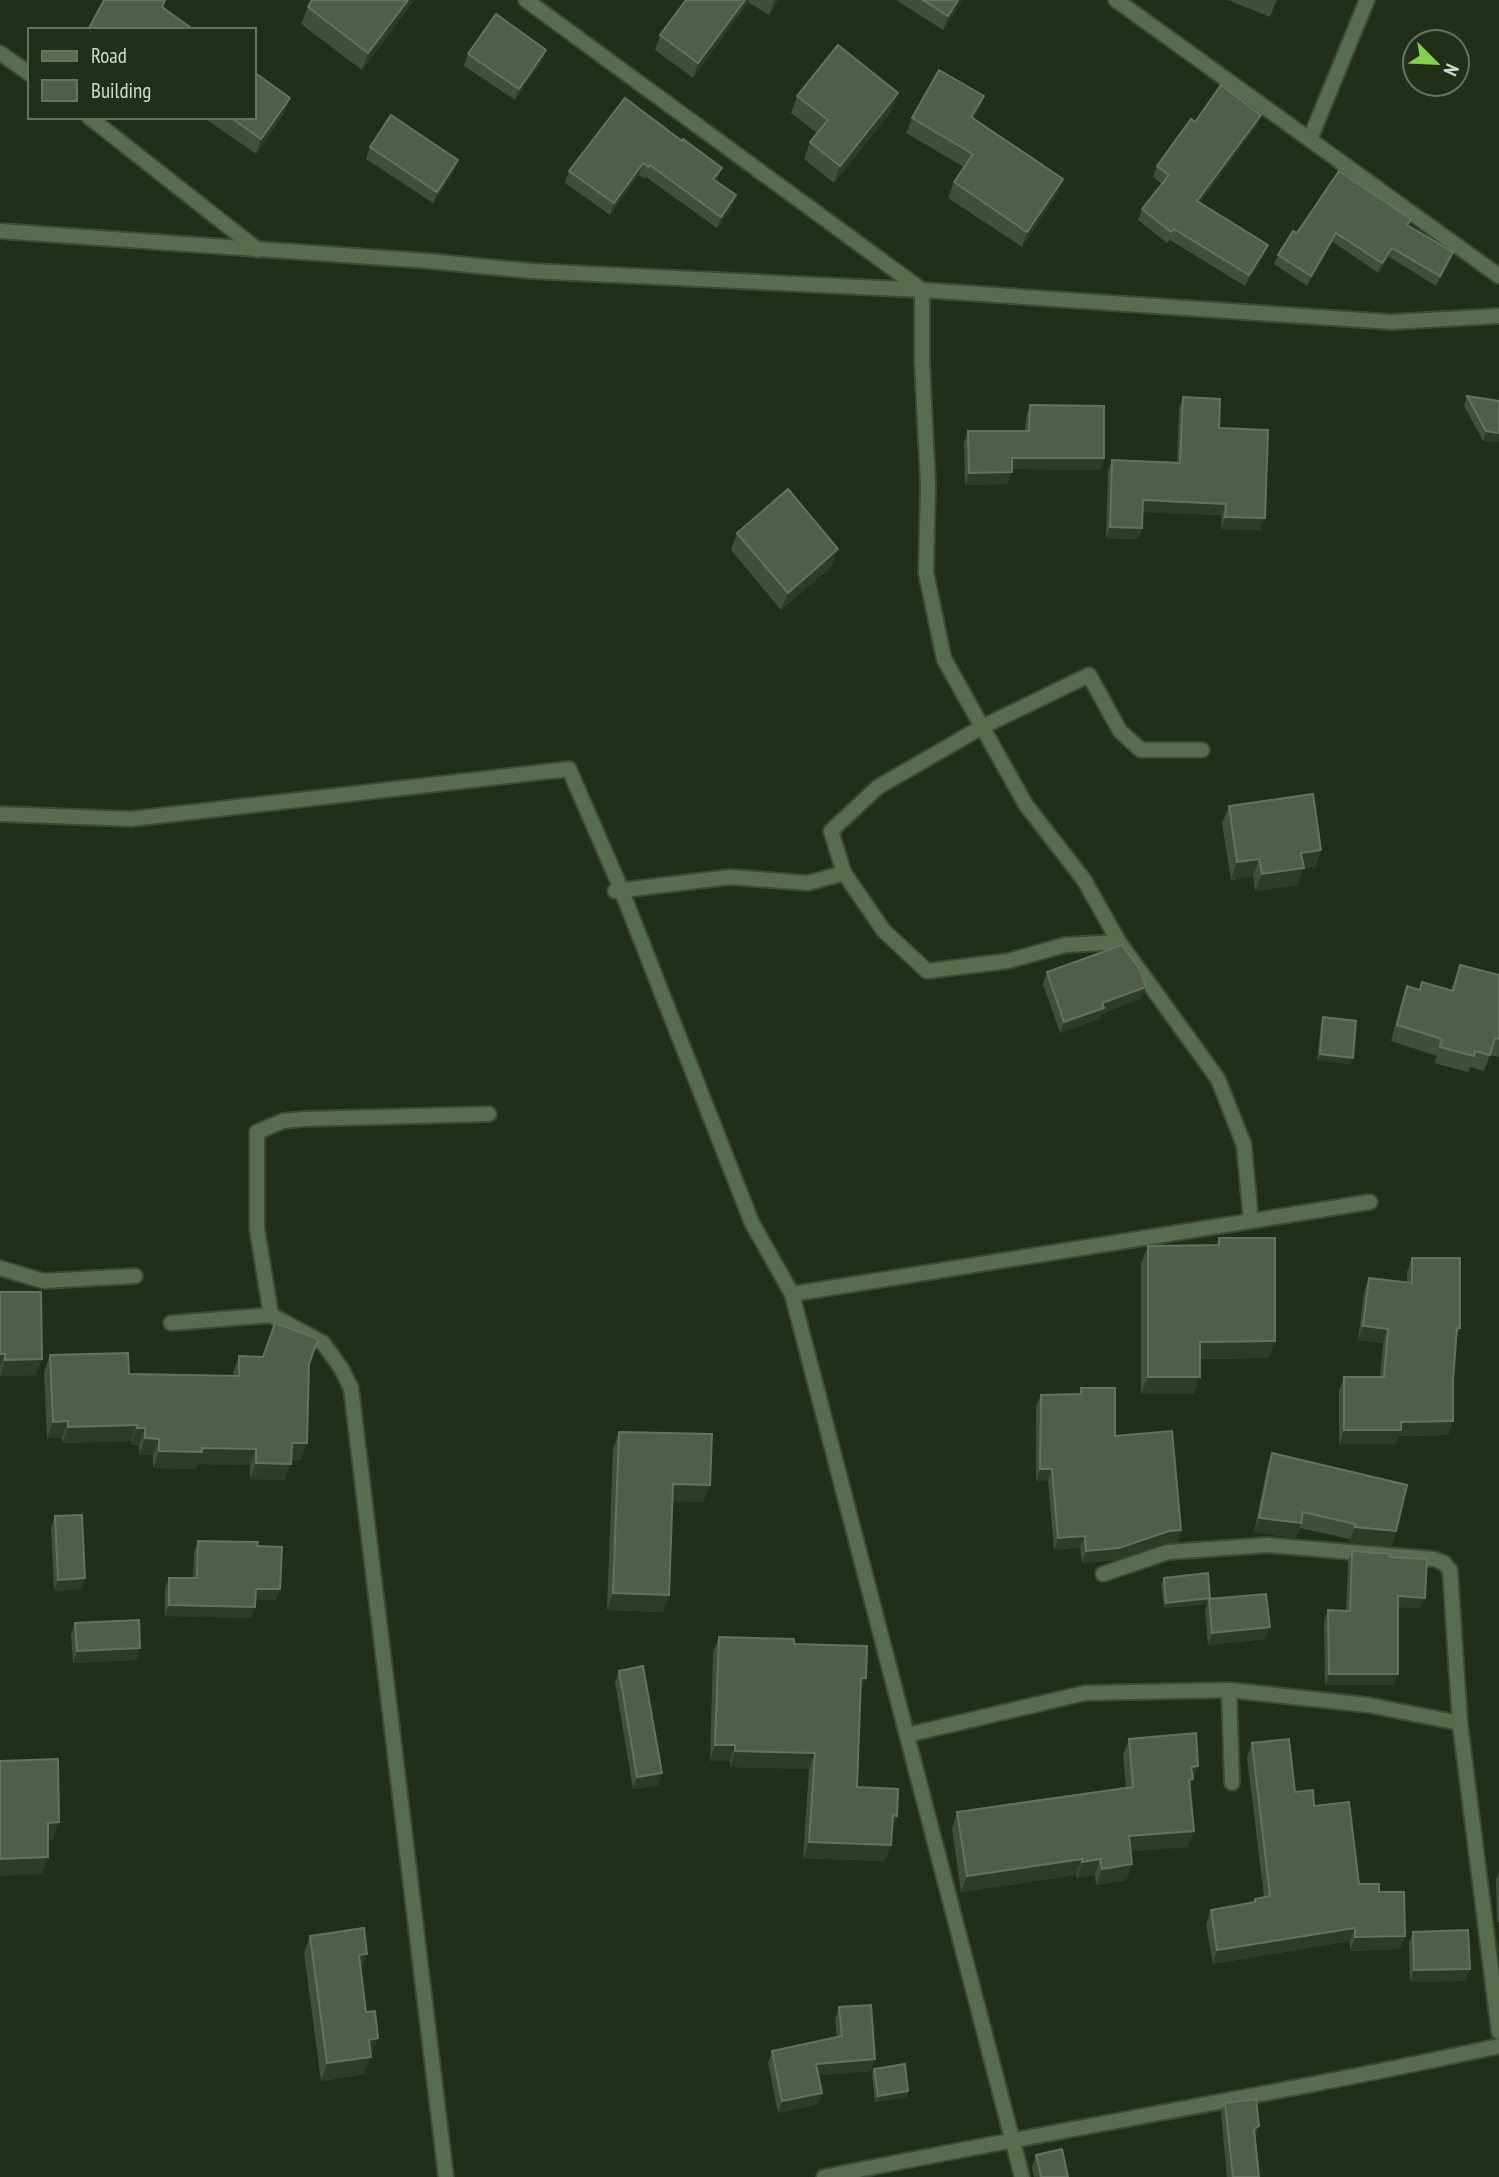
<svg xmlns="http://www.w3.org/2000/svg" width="1499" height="2177" viewBox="0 0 1499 2177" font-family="'PT Sans Narrow',sans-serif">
	<rect width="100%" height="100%" fill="#212f18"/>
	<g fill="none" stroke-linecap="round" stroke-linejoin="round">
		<defs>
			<g id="minor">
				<polyline points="526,0 922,290 922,361 928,485 926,573 944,659 1026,805 1084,880 1119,942 1218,1079 1244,1145 1251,1221"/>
				<polyline points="1116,0 1499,276"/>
				<polyline points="0,53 30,74"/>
				<polyline points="89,117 258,250"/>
				<polyline points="1310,139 1367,0"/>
				<polyline points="0,231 428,261 531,271 922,290 1391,322 1499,316"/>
				<polyline points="0,814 131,819 569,769 619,884 752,1223 792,1294 1022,2177"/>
				<polyline points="844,873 831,831 878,787 982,727 1089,675 1120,731 1141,750 1202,750"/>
				<polyline points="615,891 730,877 808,883 844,873 884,931 927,971 1008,961 1065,945 1119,942"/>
				<polyline points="0,1268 43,1281 135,1276"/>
				<polyline points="792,1294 1370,1202"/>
				<polyline points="271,1315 257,1229 257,1132 283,1121 304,1119 489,1114"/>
				<polyline points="171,1323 271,1315 323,1343 341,1368 351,1388 446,2177"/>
				<polyline points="1103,1574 1168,1552 1268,1545 1434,1559 1444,1563 1450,1570 1460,1723 1499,2032"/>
				<polyline points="1229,1690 1232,1783"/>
				<polyline points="907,1735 1085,1693 1229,1690 1368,1705 1460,1723"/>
			</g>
			<path id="tertiary" d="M824,2177C1049,2131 1275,2095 1499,2046"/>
		</defs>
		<use href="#minor" stroke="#3d4a35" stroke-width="18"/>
		<use href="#tertiary" stroke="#3d4a35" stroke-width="18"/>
		<use href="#minor" stroke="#586d4d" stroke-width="14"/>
		<use href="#tertiary" stroke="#586d4d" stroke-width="14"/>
	</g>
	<g fill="#414f39">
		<polygon points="312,0 414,0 362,70 301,24 308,7"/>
		<polygon points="686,0 779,0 769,15 748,2 693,78 655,50 660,35"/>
		<polygon points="896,0 963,0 943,30"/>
		<polygon points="1228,0 1277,0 1270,17"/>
		<polygon points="468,54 542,61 515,100 464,66"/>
		<polygon points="797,96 892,110 834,183 804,159 810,142 817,133 791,113"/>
		<polygon points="984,96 978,112 974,119 1063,179 1057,194 1022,247 948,198 954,182 964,167 906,133 912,118"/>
		<polygon points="625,98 718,179 716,181 732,207 717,228 646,177 645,179 639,175 610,215 565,183 569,171"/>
		<polygon points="285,112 256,154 203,117 254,117"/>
		<polygon points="1261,115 1257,125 1200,202 1264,255 1245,286 1170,240 1167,243 1138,220 1142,209 1162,184 1153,177 1157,166 1195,122"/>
		<polygon points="370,147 454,171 433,203 366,159"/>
		<polygon points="1409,225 1453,252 1450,262 1436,286 1389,257 1378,273 1333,242 1307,286 1274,264 1278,255 1297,233"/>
		<polygon points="1467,396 1499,402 1499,442 1483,441 1464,406"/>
		<polygon points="1183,397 1219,428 1261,530 1221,529 1222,515 1143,512 1142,528 1138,539 1106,538 1108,472 1112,460 1177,462 1179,409"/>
		<polygon points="1030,405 1104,458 1100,470 1012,469 1007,484 965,485 964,443 968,431 1025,431 1026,417"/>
		<polygon points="737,533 832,566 781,610 731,550"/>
		<polygon points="1229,806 1321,850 1315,867 1303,869 1297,885 1255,891 1253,876 1231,880 1222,823"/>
		<polygon points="1460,965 1499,975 1499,1057 1490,1055 1484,1071 1470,1067 1468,1072 1434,1063 1437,1056 1391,1041 1401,1003 1407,986 1419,989 1422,982 1451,990"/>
		<polygon points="1047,972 1142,998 1101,1014 1099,1019 1060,1033 1043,984"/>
		<polygon points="1323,1017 1350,1064 1317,1060 1321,1023"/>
		<polygon points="1219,1238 1275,1341 1269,1358 1200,1359 1194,1394 1141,1394 1141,1263 1148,1246 1216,1245"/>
		<polygon points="1412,1258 1460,1328 1456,1336 1453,1380 1453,1421 1448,1435 1398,1436 1396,1444 1339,1444 1339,1391 1344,1377 1380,1377 1383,1343 1358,1340 1364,1292 1369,1278 1407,1282 1407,1272"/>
		<polygon points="0,1292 36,1375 0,1376"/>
		<polygon points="50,1355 129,1374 233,1376 233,1373 239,1356 309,1364 301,1460 291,1460 285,1480 250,1479 250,1465 198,1464 196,1469 153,1468 153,1455 139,1455 139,1445 131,1444 131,1441 62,1443 62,1438 47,1438 44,1372"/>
		<polygon points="1081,1388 1181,1530 1177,1542 1165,1543 1115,1560 1082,1563 1080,1547 1054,1550 1048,1481 1036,1481 1036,1406 1041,1395 1079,1394"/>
		<polygon points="619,1432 703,1502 673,1501 663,1612 607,1610 613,1449"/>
		<polygon points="1272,1453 1396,1531 1391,1546 1349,1542 1350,1539 1300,1528 1296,1538 1254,1532 1267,1468"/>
		<polygon points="55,1516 81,1589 54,1591 51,1528"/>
		<polygon points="198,1541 257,1546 280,1589 276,1600 255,1600 251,1618 165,1616 165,1589 169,1578 193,1578 194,1552"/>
		<polygon points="1352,1551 1390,1557 1425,1598 1421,1608 1398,1607 1394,1685 1325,1685 1324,1621 1328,1610 1346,1611 1348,1561"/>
		<polygon points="1164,1578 1210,1599 1265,1639 1208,1645 1205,1611 1207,1604 1164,1608 1161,1584"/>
		<polygon points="75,1623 140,1648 136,1660 73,1663 71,1635"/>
		<polygon points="719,1637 866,1678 860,1692 857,1787 897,1816 892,1829 891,1845 885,1861 803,1858 809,1769 730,1767 730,1761 710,1761 713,1653"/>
		<polygon points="619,1671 658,1785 633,1789 615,1682"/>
		<polygon points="1129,1739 1198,1766 1190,1787 1188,1847 1130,1851 1132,1864 1126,1880 1096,1885 1095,1875 1077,1878 1076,1875 961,1892 952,1828 957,1812 1126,1788 1123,1755"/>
		<polygon points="1252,1743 1295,1792 1314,1806 1359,1884 1379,1892 1405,1936 1400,1949 1350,1951 1350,1941 1213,1964 1206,1924 1211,1910 1253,1903 1255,1899 1264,1897 1247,1757"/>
		<polygon points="1499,1871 1499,1922 1497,1922 1496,1880"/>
		<polygon points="1413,1932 1466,1981 1410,1982 1409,1943"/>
		<polygon points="310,1936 361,1971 371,2055 370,2056 364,2074 321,2081 304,1953"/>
		<polygon points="839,2007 871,2071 818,2075 822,2093 818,2104 778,2113 768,2063 772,2051 837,2037 835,2019"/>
		<polygon points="874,2069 908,2091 906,2097 875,2102 872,2075"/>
		<polygon points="1225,2103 1255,2138 1259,2177 1227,2177 1221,2114"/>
		<polygon points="1036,2155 1068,2177 1034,2177 1032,2167"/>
	</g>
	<g fill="#2e3c25">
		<polygon points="408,0 414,0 362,70 368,53"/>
		<polygon points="745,0 749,0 693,78 698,63"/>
		<polygon points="775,0 779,0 769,15"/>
		<polygon points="958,0 963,0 943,30 948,16"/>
		<polygon points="546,50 542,61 515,100 519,89"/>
		<polygon points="898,93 892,110 834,183 840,166"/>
		<polygon points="984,96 978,112 966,133 971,117"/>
		<polygon points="290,98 285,112 256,154 261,139"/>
		<polygon points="1261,115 1257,125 1193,212 1197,201"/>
		<polygon points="458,160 454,171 433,203 437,192"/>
		<polygon points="643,163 639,175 610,215 614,203"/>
		<polygon points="722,168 718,179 709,191 713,179"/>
		<polygon points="1063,179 1057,194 1022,247 1027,232"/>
		<polygon points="736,195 732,207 717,228 721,217"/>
		<polygon points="1336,233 1333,242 1307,286 1311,276"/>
		<polygon points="1268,245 1264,255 1245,286 1249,275"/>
		<polygon points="1392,248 1389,257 1378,273 1382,263"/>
		<polygon points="1453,252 1450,262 1436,286 1440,276"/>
		<polygon points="1486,431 1499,433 1499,442 1483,441"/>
		<polygon points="1012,458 1104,458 1100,470 1007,469"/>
		<polygon points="1012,472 1007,484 965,485 969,473"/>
		<polygon points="1143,500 1226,504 1222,515 1139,512"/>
		<polygon points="1225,517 1265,518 1261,530 1221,529"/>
		<polygon points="1110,527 1142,528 1138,539 1106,538"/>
		<polygon points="838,549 832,566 781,610 788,593"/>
		<polygon points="1321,850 1315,867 1303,869 1297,885 1255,891 1262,874 1301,853"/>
		<polygon points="1259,859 1253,876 1231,880 1237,862"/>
		<polygon points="1146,987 1142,998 1101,1014 1099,1019 1060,1033 1064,1022 1102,1003"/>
		<polygon points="1320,1054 1353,1058 1350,1064 1317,1060"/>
		<polygon points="1363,1326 1388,1329 1383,1343 1358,1340"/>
		<polygon points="1275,1341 1269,1358 1193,1359 1200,1342"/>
		<polygon points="0,1354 5,1354 0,1368"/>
		<polygon points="42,1359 36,1375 0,1376 5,1360"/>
		<polygon points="1148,1377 1200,1377 1194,1394 1141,1394"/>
		<polygon points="68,1421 62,1438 47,1438 53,1422"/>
		<polygon points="1453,1421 1448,1435 1398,1436 1396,1444 1339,1444 1344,1430 1401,1422"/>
		<polygon points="137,1425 131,1441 62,1443 68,1427"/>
		<polygon points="137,1428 145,1428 139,1445 131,1444"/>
		<polygon points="145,1438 159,1439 153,1455 139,1455"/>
		<polygon points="292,1443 307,1443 301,1460 286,1460"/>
		<polygon points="202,1448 256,1449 250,1465 198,1464 196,1469 153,1468 159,1451"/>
		<polygon points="256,1463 291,1464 285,1480 250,1479"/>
		<polygon points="1040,1469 1052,1469 1048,1481 1036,1481"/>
		<polygon points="673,1484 710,1485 703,1502 667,1501"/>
		<polygon points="1259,1518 1301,1523 1296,1538 1254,1532"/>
		<polygon points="1355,1527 1396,1531 1391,1546 1349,1542"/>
		<polygon points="1181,1530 1177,1542 1165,1543 1115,1560 1082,1563 1086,1551 1169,1531"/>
		<polygon points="1085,1536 1080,1547 1054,1550 1058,1538"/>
		<polygon points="85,1578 81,1589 54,1591 58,1580"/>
		<polygon points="256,1589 280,1589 276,1600 252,1600"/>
		<polygon points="613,1593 669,1595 663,1612 607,1610"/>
		<polygon points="1398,1596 1425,1598 1421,1608 1394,1607"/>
		<polygon points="1209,1599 1207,1604 1164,1608 1166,1603"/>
		<polygon points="169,1605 255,1607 251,1618 165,1616"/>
		<polygon points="1270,1627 1265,1639 1208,1645 1212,1633"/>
		<polygon points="140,1648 136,1660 73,1663 77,1651"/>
		<polygon points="1329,1674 1398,1674 1394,1685 1325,1685"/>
		<polygon points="861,1678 866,1678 860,1693"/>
		<polygon points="715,1745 735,1745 730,1761 710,1761"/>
		<polygon points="735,1751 815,1753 809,1769 730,1767"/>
		<polygon points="1198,1766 1187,1795 1191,1767"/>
		<polygon points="662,1773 658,1785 633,1789 637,1777"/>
		<polygon points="893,1815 897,1816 891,1831"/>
		<polygon points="59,1822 53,1840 42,1840 48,1823"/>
		<polygon points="1194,1831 1188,1847 1123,1852 1129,1836"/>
		<polygon points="809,1842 891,1845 885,1861 803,1858"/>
		<polygon points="48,1857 42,1874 0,1876 0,1859"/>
		<polygon points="1082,1859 1076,1875 961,1892 967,1876"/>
		<polygon points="1100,1859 1095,1875 1077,1878 1082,1862"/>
		<polygon points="1132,1864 1126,1880 1096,1885 1102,1869"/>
		<polygon points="1355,1928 1350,1941 1213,1964 1217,1950"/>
		<polygon points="1405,1936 1400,1949 1350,1951 1355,1937"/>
		<polygon points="367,1954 361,1971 359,1955"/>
		<polygon points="1470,1969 1466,1981 1410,1982 1414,1970"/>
		<polygon points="378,2038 371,2055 362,2057 369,2040"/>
		<polygon points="371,2057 364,2074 321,2081 327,2063"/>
		<polygon points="875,2059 871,2071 812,2076 816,2064"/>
		<polygon points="908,2091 906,2097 875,2102 878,2096"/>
		<polygon points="822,2093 818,2104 778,2113 782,2101"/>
		<polygon points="1259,2126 1255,2138 1254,2129"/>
	</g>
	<g fill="#505e49" stroke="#64725d" stroke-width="2">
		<polygon points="104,0 165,0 162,7 194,30 88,30"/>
		<polygon points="312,0 408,0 368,53 308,7"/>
		<polygon points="686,0 745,0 698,63 660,35"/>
		<polygon points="923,0 958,0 948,16"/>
		<polygon points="496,14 546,50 519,89 468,54"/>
		<polygon points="838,45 898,93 840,166 810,142 828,120 797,96"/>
		<polygon points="939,70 984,96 971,117 1063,179 1027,232 954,182 973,154 912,118"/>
		<polygon points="254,72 290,98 261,139 230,117 254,117"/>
		<polygon points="1221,85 1261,115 1197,201 1268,245 1249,275 1174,229 1171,232 1142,209 1169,175 1157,166 1191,119 1195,122"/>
		<polygon points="625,98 682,141 683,139 722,168 713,179 736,195 721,217 650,165 649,167 643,163 614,203 569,171"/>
		<polygon points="391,115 458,160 437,192 370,147"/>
		<polygon points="1339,171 1411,219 1407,225 1453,252 1440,276 1392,248 1382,263 1336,233 1311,276 1278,255 1293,231 1297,233"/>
		<polygon points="1467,396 1499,401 1499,433 1486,431"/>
		<polygon points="1183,397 1220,399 1219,428 1268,430 1265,518 1225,517 1226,504 1143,500 1142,528 1110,527 1112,460 1180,463"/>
		<polygon points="1030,405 1104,406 1104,458 1012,458 1012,472 969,473 968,431 1029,431"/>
		<polygon points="788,489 838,549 788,593 737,533"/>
		<polygon points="1313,794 1321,850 1301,853 1304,868 1262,874 1259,859 1237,862 1229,806"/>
		<polygon points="1122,945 1140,970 1146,987 1102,1003 1104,1008 1064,1022 1047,972"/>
		<polygon points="1460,965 1499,975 1499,1039 1495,1038 1490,1055 1475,1051 1474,1056 1440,1047 1442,1039 1397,1025 1407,986 1420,990 1422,982 1453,991"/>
		<polygon points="1323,1017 1356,1021 1353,1058 1320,1054"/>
		<polygon points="1219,1238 1275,1238 1275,1341 1200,1342 1200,1377 1148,1377 1148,1246 1219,1245"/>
		<polygon points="1412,1258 1460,1258 1460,1328 1457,1328 1453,1380 1453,1421 1401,1422 1401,1430 1344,1430 1344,1377 1384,1377 1388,1329 1363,1326 1369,1278 1412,1283"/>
		<polygon points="0,1292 41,1292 42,1359 5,1360 5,1354 0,1354"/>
		<polygon points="275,1323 318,1339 309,1364 307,1443 292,1443 291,1464 256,1463 256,1449 202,1448 202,1452 159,1451 159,1439 145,1438 145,1428 137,1428 137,1425 68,1427 68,1421 53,1422 50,1355 128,1353 129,1374 239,1376 239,1356 263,1357"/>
		<polygon points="1081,1388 1115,1388 1115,1436 1172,1431 1181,1530 1169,1531 1119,1548 1086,1551 1085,1536 1058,1538 1052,1469 1040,1469 1041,1395 1081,1394"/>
		<polygon points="619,1432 712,1434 710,1485 673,1484 669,1595 613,1593"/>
		<polygon points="1272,1453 1407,1485 1396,1531 1355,1527 1355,1524 1303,1512 1301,1523 1259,1518"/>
		<polygon points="82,1515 85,1578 58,1580 55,1516"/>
		<polygon points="198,1541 258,1542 257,1546 282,1547 280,1589 256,1589 255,1607 169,1605 169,1578 197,1578"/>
		<polygon points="1352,1551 1390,1554 1390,1557 1427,1559 1425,1598 1398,1596 1398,1674 1329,1674 1328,1610 1350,1611"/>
		<polygon points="1208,1573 1210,1598 1166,1603 1164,1578"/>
		<polygon points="1266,1594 1270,1627 1212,1633 1209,1599"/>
		<polygon points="139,1620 140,1648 77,1651 75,1623"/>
		<polygon points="719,1637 794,1639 794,1644 867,1646 866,1678 861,1678 857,1787 898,1789 897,1816 893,1815 891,1845 809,1842 815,1753 735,1751 735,1745 715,1745"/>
		<polygon points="643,1666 662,1773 637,1777 619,1671"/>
		<polygon points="1196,1733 1198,1766 1191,1767 1193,1779 1189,1780 1194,1831 1129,1836 1132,1864 1102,1869 1100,1859 1082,1862 1082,1859 967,1876 957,1812 1133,1787 1129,1739"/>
		<polygon points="1289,1739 1295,1792 1313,1790 1314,1806 1349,1802 1359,1884 1379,1884 1379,1892 1404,1892 1405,1936 1355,1937 1355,1928 1217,1950 1211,1910 1255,1902 1255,1899 1270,1896 1252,1743"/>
		<polygon points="58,1759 59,1822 48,1823 48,1857 0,1859 0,1761"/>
		<polygon points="364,1928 367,1954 359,1955 366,2012 375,2011 378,2038 369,2040 371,2057 327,2063 310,1936"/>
		<polygon points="1468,1930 1470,1969 1414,1970 1413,1932"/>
		<polygon points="871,2005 875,2059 816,2064 822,2093 782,2101 772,2051 842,2036 839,2007"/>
		<polygon points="905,2064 908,2091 878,2096 874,2069"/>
		<polygon points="1256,2099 1259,2126 1254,2129 1259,2177 1233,2177 1225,2103"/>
		<polygon points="1062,2149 1068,2177 1041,2177 1036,2155"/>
	</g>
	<rect x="28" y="28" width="228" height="91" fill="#212f18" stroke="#677360" stroke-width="2"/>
	<rect x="42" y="51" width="35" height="10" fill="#586d4d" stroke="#677360" stroke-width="2"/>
	<text x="91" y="63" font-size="21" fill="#d1dacc">Road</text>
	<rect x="42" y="80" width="35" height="21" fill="#505e49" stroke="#677360" stroke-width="2"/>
	<text x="91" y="98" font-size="21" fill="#d1dacc">Building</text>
	<g transform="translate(1436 63) rotate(114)"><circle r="33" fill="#212f18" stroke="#677360" stroke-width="2"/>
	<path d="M0-5L12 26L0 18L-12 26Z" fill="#84d04e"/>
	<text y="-10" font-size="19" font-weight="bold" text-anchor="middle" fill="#d1dacc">N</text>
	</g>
</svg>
